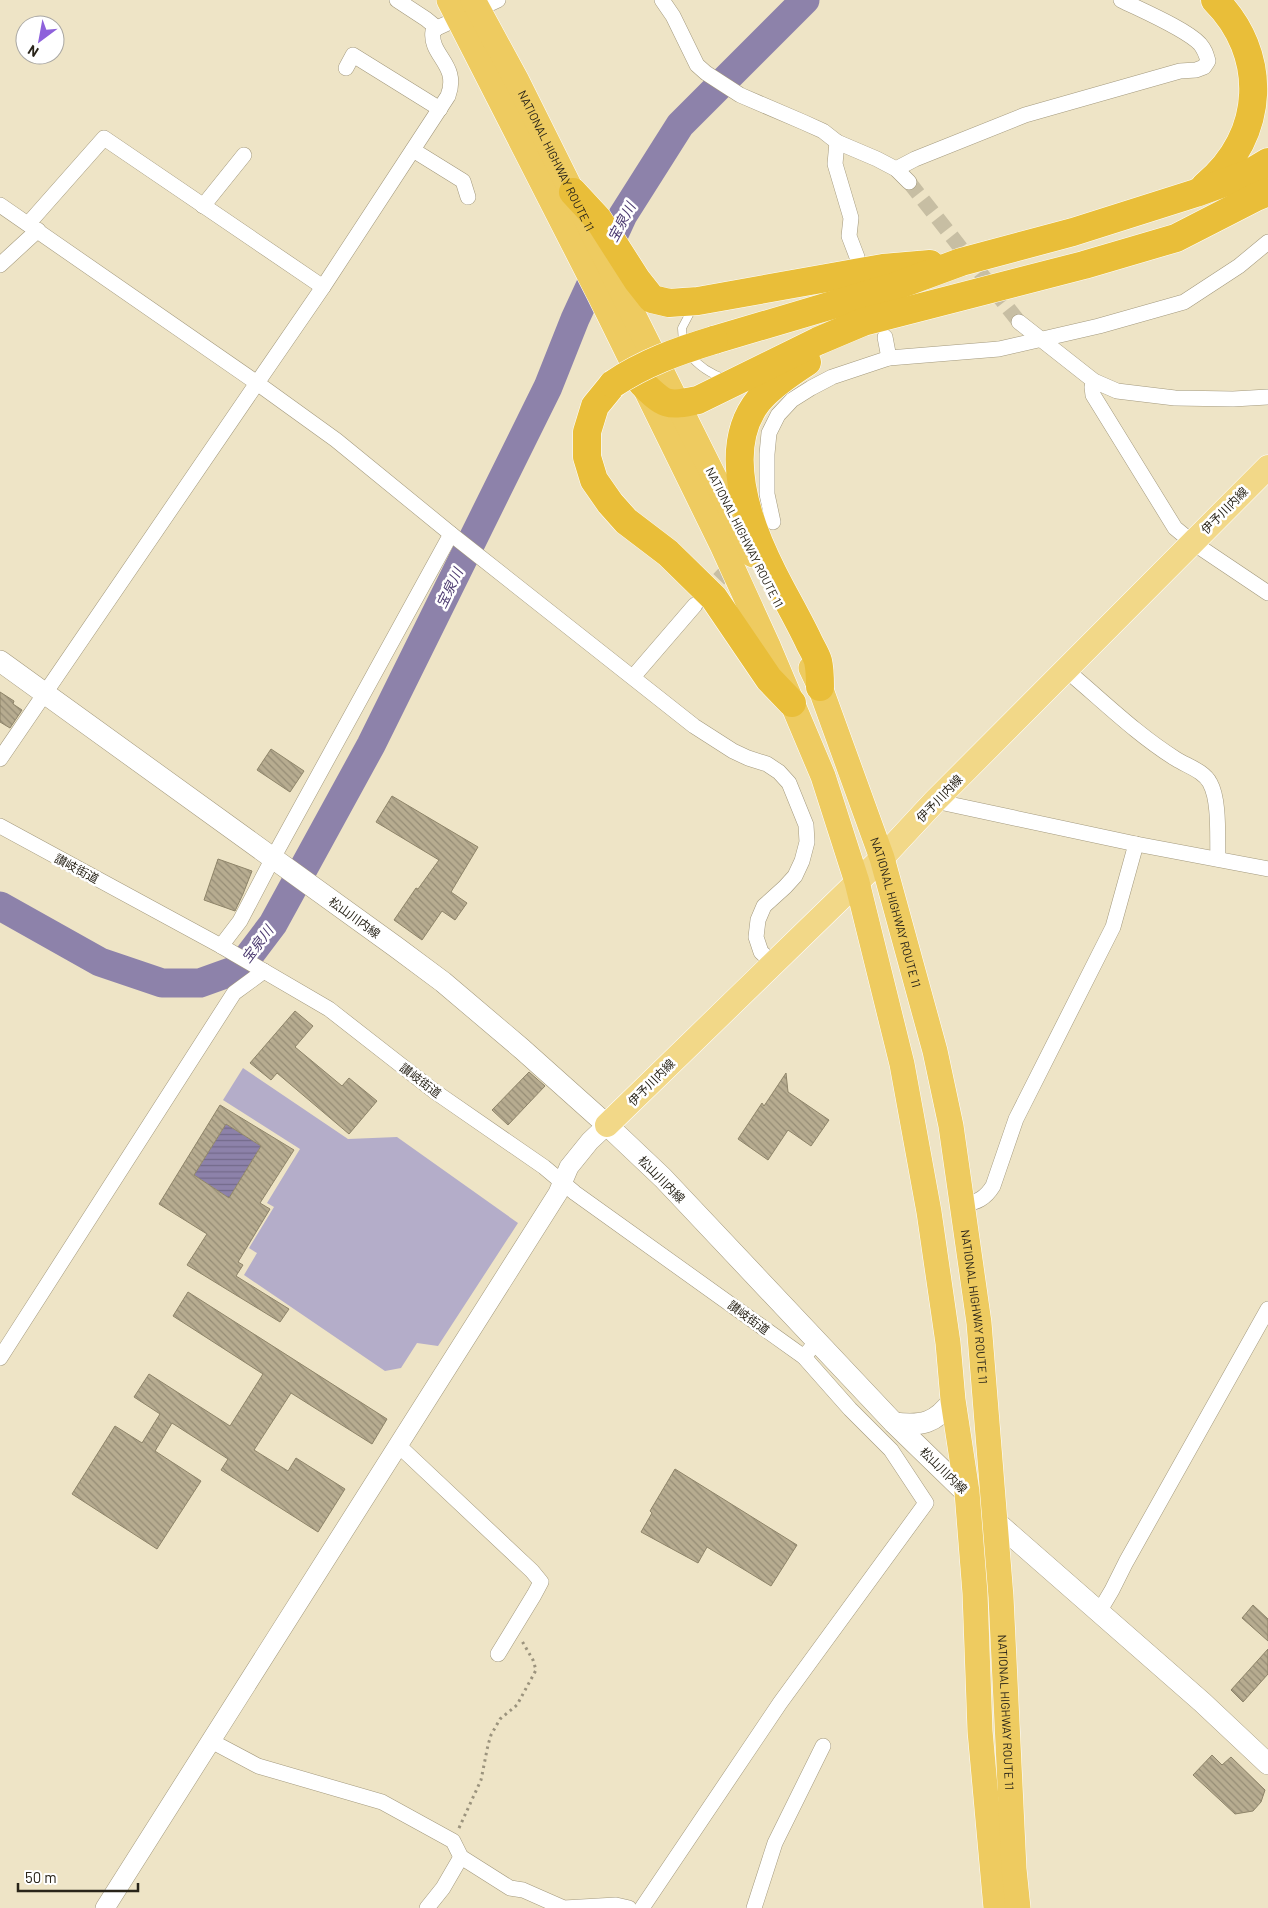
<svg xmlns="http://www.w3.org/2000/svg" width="1268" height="1908" viewBox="0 0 1268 1908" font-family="Barlow,'Noto Sans JP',sans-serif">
	<defs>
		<pattern id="water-rules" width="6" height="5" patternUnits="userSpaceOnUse" patternTransform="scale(1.25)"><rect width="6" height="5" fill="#8d82aa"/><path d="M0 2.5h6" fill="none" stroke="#736a8a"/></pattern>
		<pattern id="building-back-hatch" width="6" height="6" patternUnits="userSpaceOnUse" patternTransform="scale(1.25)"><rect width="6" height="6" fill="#b7ac90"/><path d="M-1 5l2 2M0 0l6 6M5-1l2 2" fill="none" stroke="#958c75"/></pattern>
	</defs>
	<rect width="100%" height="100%" fill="#eee4c6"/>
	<polygon fill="#b4adc9" points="243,1068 348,1139 397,1137 518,1223 438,1346 417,1343 401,1368 385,1371 244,1275 257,1253 249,1248 274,1207 267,1203 300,1149 223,1100"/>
	<polygon fill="url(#water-rules)" points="226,1124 261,1146 229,1198 194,1175"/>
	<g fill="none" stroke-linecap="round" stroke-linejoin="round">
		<polyline stroke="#8d82aa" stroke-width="29" points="0,906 100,962 162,983 200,983 239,969 273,924 371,745 548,387 575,319 623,215 680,125 805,0"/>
	</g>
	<g fill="url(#building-back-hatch)" stroke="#8e8469" fill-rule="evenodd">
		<polygon points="0,692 14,701 13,704 22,710 10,728 0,722"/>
		<polygon points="271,749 304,771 290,792 257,770"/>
		<polygon points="392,796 478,847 451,892 467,903 455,920 442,911 422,940 394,920 416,888 418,889 439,860 376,822"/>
		<polygon points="218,859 252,871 243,894 235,911 204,900"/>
		<polygon points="295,1011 313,1026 295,1047 342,1086 349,1078 377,1101 349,1134 277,1073 271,1080 250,1063"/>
		<polygon points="529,1072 545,1086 508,1125 492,1110"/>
		<polygon points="786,1073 788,1092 829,1120 811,1146 788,1130 768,1160 738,1139 762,1103 764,1106"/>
		<path d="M220,1105L294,1150L260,1203L270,1209L238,1262L243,1265L236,1276L289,1309L280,1322L187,1265L207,1234L159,1204ZM226,1124L261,1146L229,1198L194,1175Z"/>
		<polygon points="188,1292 387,1419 372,1444 291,1393 254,1450 288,1471 296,1458 345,1489 318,1532 221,1470 228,1459 172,1423 155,1451 201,1481 157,1549 72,1494 115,1426 142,1443 160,1414 134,1397 149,1374 230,1426 263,1374 173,1316"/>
		<polygon points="675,1469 797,1545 771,1586 707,1547 698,1563 641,1532 652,1513 650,1511"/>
		<polygon points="1253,1605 1268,1619 1268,1641 1242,1618"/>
		<polygon points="1268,1649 1268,1674 1243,1702 1231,1690"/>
		<polygon points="1212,1755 1222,1765 1231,1757 1265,1790 1261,1802 1253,1811 1235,1814 1193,1775"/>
	</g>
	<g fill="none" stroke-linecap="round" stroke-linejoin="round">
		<g stroke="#c7bea3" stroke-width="15" stroke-dasharray="15 8" stroke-linecap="butt">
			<polyline points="909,182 1019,322"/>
			<polyline points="703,596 735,562"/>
		</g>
		<defs>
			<g id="service">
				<polyline points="683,344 682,328 692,309"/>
				<path d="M689,354C699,367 710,374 726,379"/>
			</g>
			<g id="minor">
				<polyline points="397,0 426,19 437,28"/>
				<path d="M498,0L437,28L433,31C429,56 460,64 448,96L323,287L257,383L336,440L456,538L694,726L733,751L748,758L767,764L779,772L789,783L806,825L807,842L802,861L795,876L785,887L764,906L758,920L756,937L761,952L773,963"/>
				<polyline points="662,0 673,16 697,65 706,73 740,95 803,122 823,131 837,142 877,159 896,169 909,182"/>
				<polyline points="346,68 353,55 440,109"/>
				<polyline points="837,142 835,164 851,218 849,236 857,257"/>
				<polyline points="413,150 463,181 468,197"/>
				<path d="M896,169L915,159L1025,115L1180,71L1196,70L1204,67L1208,61C1206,54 1205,50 1200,44C1186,29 1141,10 1121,0"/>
				<polyline points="0,205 257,383 0,759"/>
				<polyline points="203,206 244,155"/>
				<polyline points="28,224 104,138 323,287"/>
				<polyline points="0,265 38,230"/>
				<polyline points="1019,322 1094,381 1117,391 1175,398 1233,399 1268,397"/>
				<polyline points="885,337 889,358"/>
				<polyline points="1094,381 1092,387 1093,395 1175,528 1192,542 1268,593"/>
				<polyline points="773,522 767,494 767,454 769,433 778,415 792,400 811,388 832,377 889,358 999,349 1099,326 1184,302 1239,266 1268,242"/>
				<path d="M1066,670C1102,700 1136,734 1176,759C1187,766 1204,771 1210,783C1220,801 1217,838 1218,859"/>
				<polyline points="633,677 695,605"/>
				<polyline points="935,801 1136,844 1268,869"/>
				<polyline points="0,826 221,946 329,1009 434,1091 544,1167 575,1193 804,1357 816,1342"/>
				<polyline points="221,946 240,921 273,858 451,534"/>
				<path d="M963,1205C977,1202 985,1199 993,1186L1016,1119L1113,927L1136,844"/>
				<polyline points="0,1358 234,993 264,971"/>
				<polyline points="398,1445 532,1571 541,1582 534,1595 498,1654"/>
				<polyline points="1099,1612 1112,1590 1126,1562 1268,1309"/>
				<polyline points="211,1741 258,1766 382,1802 453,1841 461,1857 510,1888 523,1890 564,1908 616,1905 629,1908"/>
				<polyline points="427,1908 443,1888 461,1857"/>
				<polyline points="642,1908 780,1703 926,1503 891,1450 850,1409 804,1357"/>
				<polyline points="754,1908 775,1843 823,1746"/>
			</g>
			<polyline id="tertiary" points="105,1908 558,1193 569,1167 590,1141 607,1125"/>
			<g id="secondary">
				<polyline points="0,661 396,947 443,982 522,1049 607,1125 663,1178 894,1423 994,1520 1202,1702 1268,1764"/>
				<path d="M894,1423C922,1426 935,1424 953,1400"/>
			</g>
			<polyline id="primary" points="607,1125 882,858 935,801 1268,467"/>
			<g id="trunk">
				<polyline points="449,0 600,296 723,547 769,648 823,776 857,882 902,1064 929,1212 948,1343 953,1400 967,1492 975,1593 980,1731 996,1908"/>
				<path id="s1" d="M473,0L517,81L753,555"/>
				<path id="s2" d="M811,668L820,687L882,858L935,1051L951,1126L979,1323L1001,1597L1014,1869L1018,1908"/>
			</g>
			<g id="motorway">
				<path d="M1205,186C1267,135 1268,53 1215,0"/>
				<polyline points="573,192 598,219 637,280 652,299 669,303 698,301 883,268 930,264"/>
				<polyline points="714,340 893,287 961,262 1073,232 1196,193 1248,174 1268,162"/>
				<path d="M807,362C790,373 772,385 759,400C720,448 748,524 773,573C784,595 797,617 808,640C811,647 816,654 818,661C820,669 820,679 820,687"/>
				<path d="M642,383C664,405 667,407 698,400L818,341L863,322L1084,265L1176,238L1256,197L1268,192"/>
				<polyline points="613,384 595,406 587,432 587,457 594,480 610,503 626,521 668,553 714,598 769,679 792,703"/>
			</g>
		</defs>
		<use href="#service" stroke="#a3997d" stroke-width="9"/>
		<use href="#minor" stroke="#a3997d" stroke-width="16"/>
		<use href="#tertiary" stroke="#a3997d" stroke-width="20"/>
		<use href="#secondary" stroke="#a3997d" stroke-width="22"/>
		<use href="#primary" stroke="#fff" stroke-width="25"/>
		<use href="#trunk" stroke="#fff" stroke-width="26"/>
		<use href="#motorway" stroke="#fff" stroke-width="29"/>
		<polyline stroke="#9b937d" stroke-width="3" stroke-dasharray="2.5 4" stroke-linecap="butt" points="459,1828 481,1780 488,1745 491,1735 500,1719 517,1705 536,1670 533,1660 522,1641"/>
		<use href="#service" stroke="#fff" stroke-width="8"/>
		<use href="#minor" stroke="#fff" stroke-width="15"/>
		<use href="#tertiary" stroke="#fff" stroke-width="19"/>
		<use href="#secondary" stroke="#fff" stroke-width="21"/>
		<use href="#primary" stroke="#f2d888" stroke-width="24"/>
		<use href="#trunk" stroke="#eecb60" stroke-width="25"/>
		<use href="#motorway" stroke="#e9be39" stroke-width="28"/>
		<defs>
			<path id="motorway-bridge" d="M613,384C644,363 678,351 714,340"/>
		</defs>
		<use href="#motorway-bridge" stroke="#fff" stroke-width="29" stroke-linecap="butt"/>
		<use href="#motorway-bridge" stroke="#e9be39" stroke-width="28"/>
	</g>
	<g text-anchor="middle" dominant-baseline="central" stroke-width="5" stroke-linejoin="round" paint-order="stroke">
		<g font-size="12" fill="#292419" stroke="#fff">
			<text stroke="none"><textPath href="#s1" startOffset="181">NATIONAL HIGHWAY ROUTE 11</textPath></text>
			<text transform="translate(1224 510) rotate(-45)">伊予川内線</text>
			<text transform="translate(745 537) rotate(63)">NATIONAL HIGHWAY ROUTE 11</text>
			<text transform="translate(939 798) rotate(-46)">伊予川内線</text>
			<text transform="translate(77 868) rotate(28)">讃岐街道</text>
			<text stroke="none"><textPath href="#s2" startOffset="259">NATIONAL HIGHWAY ROUTE 11</textPath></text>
			<text transform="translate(355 917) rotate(36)">松山川内線</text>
			<text transform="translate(421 1080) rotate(37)">讃岐街道</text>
			<text transform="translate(651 1082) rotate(-45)">伊予川内線</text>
			<text transform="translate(662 1179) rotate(45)">松山川内線</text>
			<text stroke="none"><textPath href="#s2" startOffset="662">NATIONAL HIGHWAY ROUTE 11</textPath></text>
			<text transform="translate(749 1317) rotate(36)">讃岐街道</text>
			<text transform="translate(944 1470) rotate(44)">松山川内線</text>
			<text stroke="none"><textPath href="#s2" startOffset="1069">NATIONAL HIGHWAY ROUTE 11</textPath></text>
		</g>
		<g font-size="14" font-style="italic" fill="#4c3a70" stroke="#fff">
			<text transform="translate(621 222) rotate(-62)">宝泉川</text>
			<text transform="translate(449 588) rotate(-64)">宝泉川</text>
			<text transform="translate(257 944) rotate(-53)">宝泉川</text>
		</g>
	</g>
	<g transform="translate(40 40) rotate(212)"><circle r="24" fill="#ffffff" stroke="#a9a7a3"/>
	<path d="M0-4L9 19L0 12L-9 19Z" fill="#8e61db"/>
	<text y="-8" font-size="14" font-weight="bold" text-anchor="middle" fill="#292419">N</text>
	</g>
	<path d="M18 1883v8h120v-8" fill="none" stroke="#292419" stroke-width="2.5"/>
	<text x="25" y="1883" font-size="15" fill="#292419" stroke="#ffffff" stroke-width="4" paint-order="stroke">50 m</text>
</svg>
